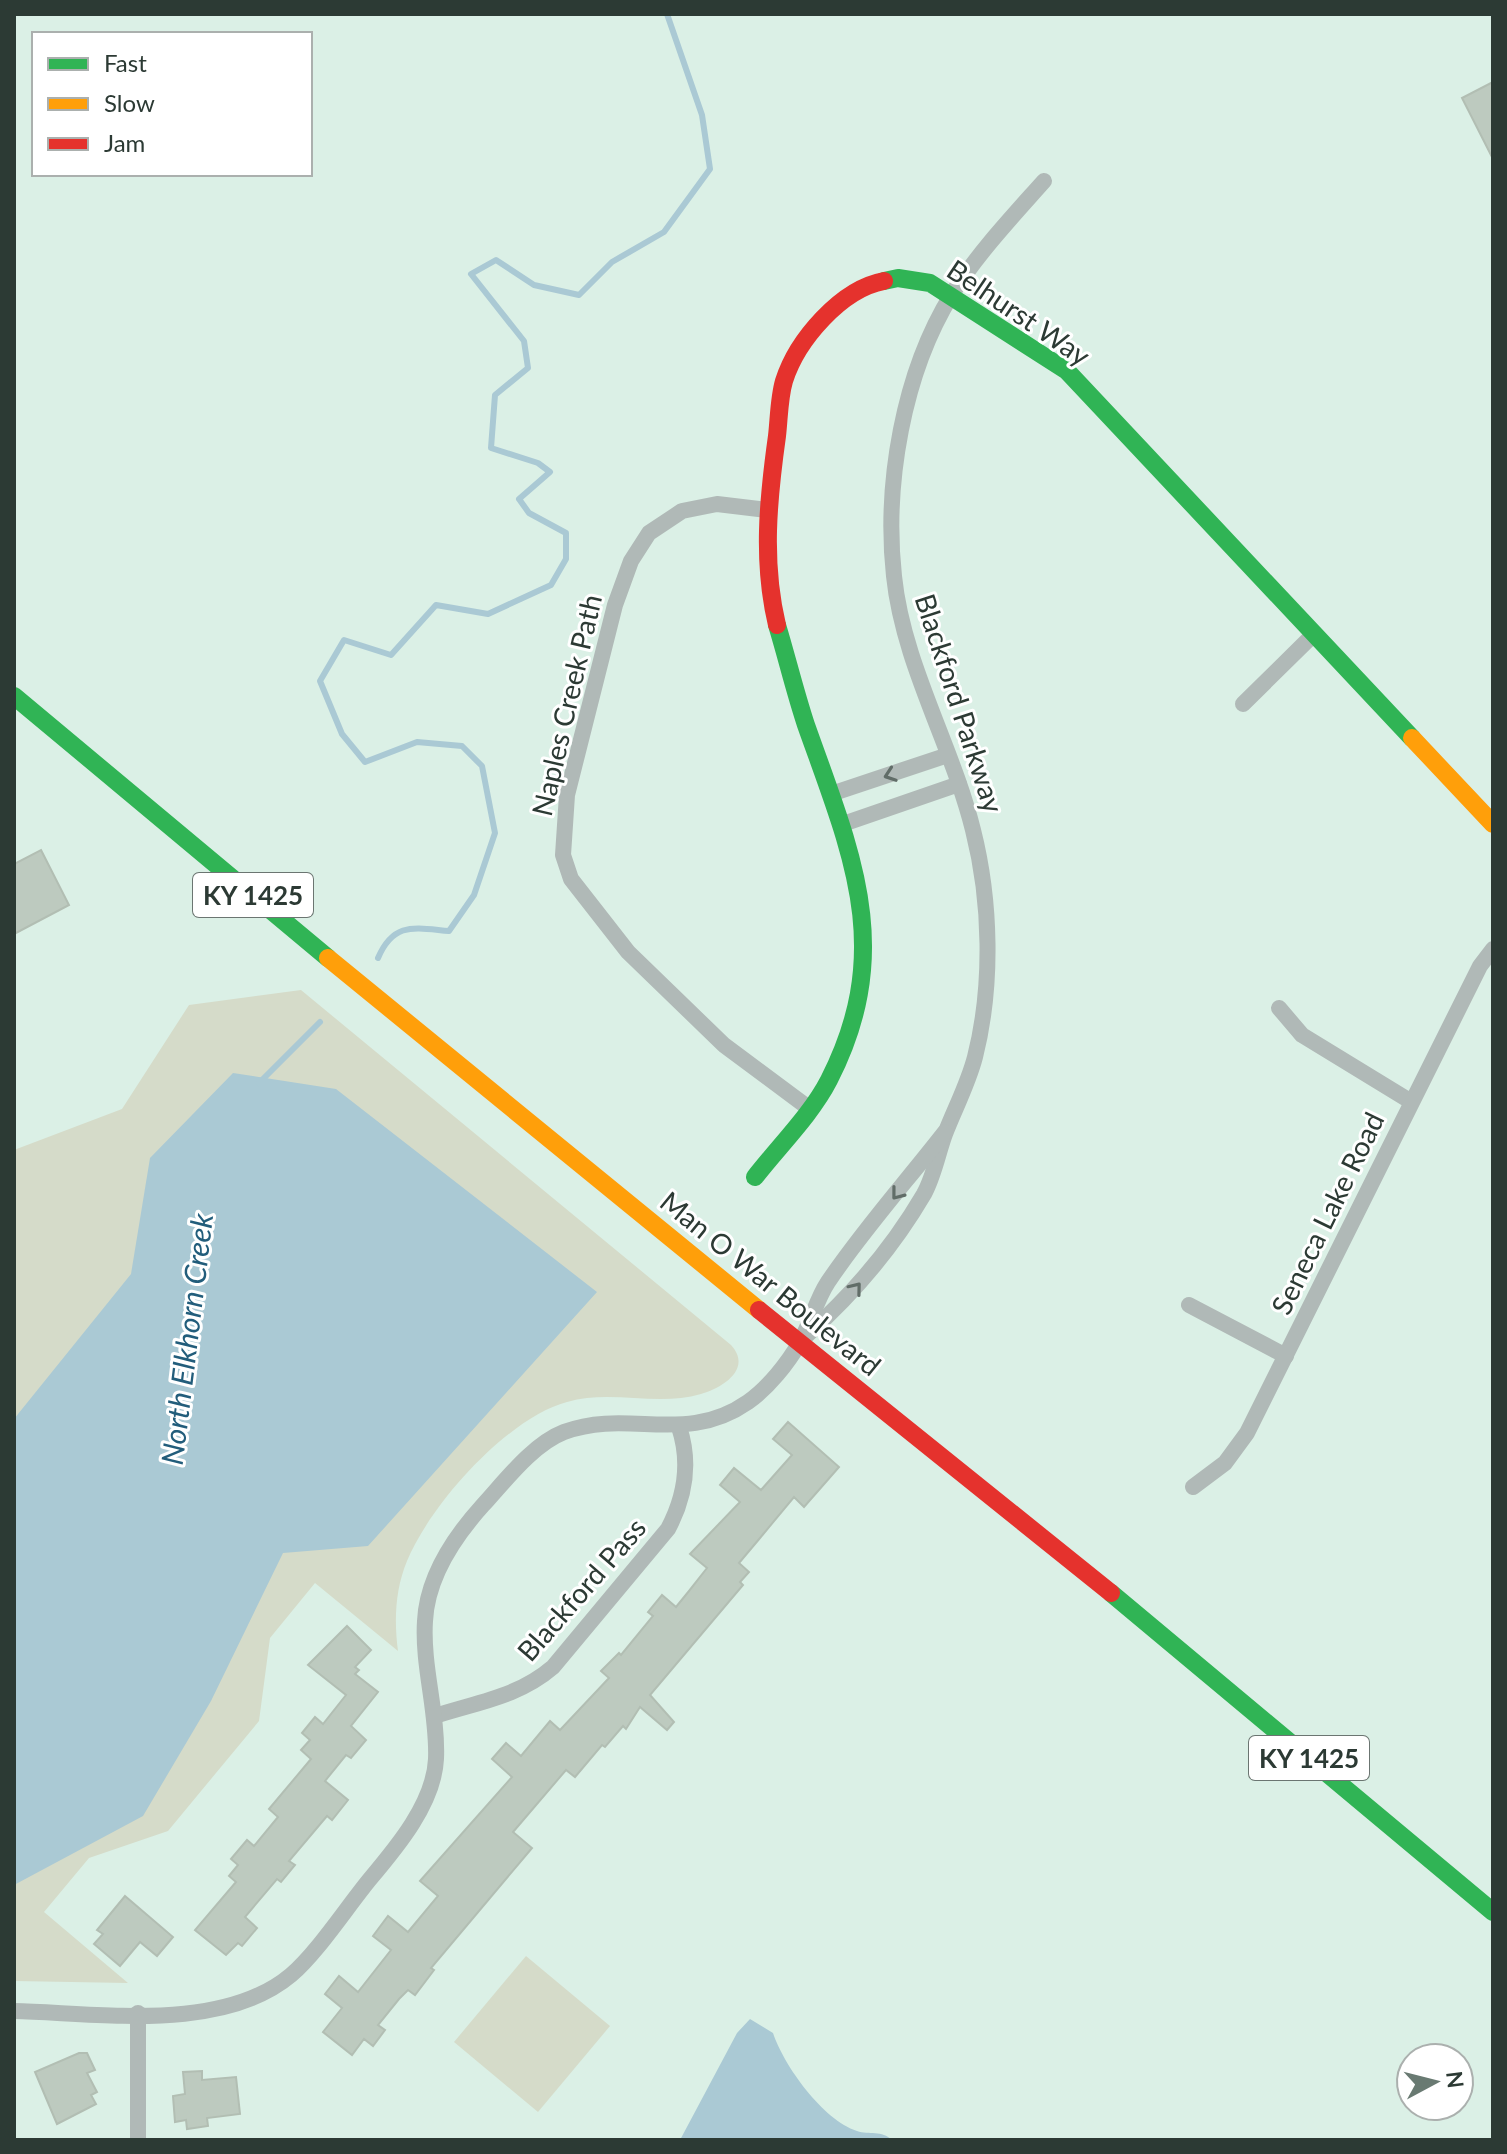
<svg xmlns="http://www.w3.org/2000/svg" width="1507" height="2154" viewBox="0 0 1507 2154" font-family="Lato,sans-serif">
	<rect width="100%" height="100%" fill="#dbf0e6"/>
	<g fill="#d5dbc9">
		<path d="M301,990L731,1345C753,1369 722,1388 701,1394C657,1407 611,1389 567,1402C507,1418 430,1505 407,1561C395,1590 394,1621 398,1651L315,1583L270,1638L259,1721L168,1831L89,1858L44,1912L128,1983L14,1981V1150L122,1109L189,1005Z"/>
		<polygon points="526,1956 610,2026 538,2112 454,2042"/>
	</g>
	<g fill="#aac9d4">
		<polygon points="233,1073 336,1089 597,1292 368,1546 283,1553 211,1701 143,1816 14,1885 14,1419 131,1274 150,1158"/>
		<path d="M750,2019L773,2033C784,2066 823,2120 857,2131C869,2135 882,2130 892,2140H680L737,2033Z"/>
	</g>
	<g fill="none" stroke-linecap="round" stroke-linejoin="round">
		<g stroke="#aac9d4" stroke-width="6">
			<path d="M378,958C394,921 415,928 449,931L474,895L495,833L482,766L462,746L417,742L365,762L342,734L320,681L344,640L391,655L436,605L488,614L551,585L566,559V533L529,513L519,499L550,472L538,463L491,448L495,395L528,368L524,341L471,274L496,260L534,285L579,295L612,262L664,232L710,169L702,115L667,14"/>
			<polyline points="259,1083 320,1022"/>
		</g>
	</g>
	<g fill="#bdcabf" stroke="#b2beb3" stroke-width="2">
		<polygon points="1493,82 1493,159 1462,98"/>
		<polygon points="41,850 69,905 14,934 14,864"/>
		<polygon points="788,1422 839,1467 804,1507 794,1497 760,1538 739,1563 749,1572 740,1582 743,1585 650,1695 674,1722 667,1730 640,1707 626,1729 623,1726 605,1747 602,1745 575,1777 566,1770 513,1832 532,1848 431,1968 434,1970 415,1995 408,1990 399,1999 378,2025 385,2030 373,2046 364,2039 352,2055 323,2032 342,2008 325,1994 339,1976 358,1992 391,1950 373,1936 388,1916 408,1932 438,1896 420,1881 512,1777 492,1759 506,1743 521,1756 550,1721 560,1730 609,1678 601,1671 619,1653 621,1655 653,1616 648,1612 662,1595 676,1607 689,1591 707,1568 690,1554 740,1502 720,1485 734,1468 761,1490 792,1455 773,1439"/>
		<polygon points="347,1626 371,1650 355,1667 359,1670 355,1674 378,1692 351,1726 366,1740 351,1758 346,1755 325,1781 348,1800 332,1820 327,1816 289,1861 295,1865 281,1882 277,1879 245,1917 257,1928 242,1946 238,1943 226,1955 195,1930 236,1882 229,1876 238,1865 231,1859 247,1840 254,1846 278,1817 269,1809 311,1759 301,1750 310,1740 302,1733 315,1717 323,1724 346,1695 308,1665"/>
		<polygon points="125,1896 173,1937 157,1956 140,1942 120,1966 94,1944 103,1934 97,1930"/>
		<polygon points="79,2053 87,2053 95,2070 87,2073 97,2092 91,2095 96,2104 57,2124 35,2072"/>
		<polygon points="202,2071 202,2080 236,2077 240,2114 207,2118 208,2126 187,2129 186,2120 175,2122 173,2096 185,2094 183,2072"/>
	</g>
	<g fill="none" stroke-linecap="round" stroke-linejoin="round">
		<g stroke="#b0b9b7" stroke-width="16">
			<polyline points="767,510 717,504 682,511 649,533 631,561 615,605 567,795 563,855 571,879 628,952 724,1045 810,1109"/>
			<polyline points="1243,704 1314,634"/>
			<polyline points="831,794 948,755"/>
			<polyline points="843,824 959,784"/>
			<polyline points="1279,1008 1302,1035 1410,1101"/>
			<polyline points="1189,1305 1286,1356"/>
			<path d="M807,1335C853,1294 893,1247 924,1194C934,1176 938,1153 945,1134C955,1108 968,1084 975,1057C993,986 991,901 973,830C952,745 903,664 894,576C884,484 903,373 952,294C978,253 1012,217 1044,181"/>
			<polyline points="1193,1487 1225,1463 1247,1433 1480,966 1493,949"/>
			<path d="M435,1716C478,1702 518,1697 553,1667L668,1529C685,1497 691,1463 679,1427"/>
			<path d="M14,2011C99,2013 222,2033 291,1975C317,1953 347,1907 370,1879C397,1847 434,1803 436,1759C438,1713 422,1666 425,1621C427,1578 455,1536 483,1505C505,1481 533,1444 564,1432C629,1408 685,1446 748,1402C768,1388 788,1363 800,1342C811,1323 816,1300 828,1282C863,1230 906,1182 945,1132"/>
			<polyline points="138,2140 138,2013"/>
		</g>
		<g stroke="#30b455" stroke-width="18">
			<polyline points="884,281 898,278 930,283 1067,371 1412,738"/>
			<polyline points="14,696 328,958"/>
			<path d="M755,1177C779,1146 811,1115 829,1080C896,949 851,852 806,725C795,692 787,658 777,625"/>
			<polyline points="1111,1593 1493,1912"/>
		</g>
		<g stroke="#ff9f0a" stroke-width="18">
			<polyline points="1412,738 1493,824"/>
			<polyline points="328,958 759,1310"/>
		</g>
		<g stroke="#e5322d" stroke-width="18">
			<path d="M777,625C762,562 768,500 777,436C779,419 779,398 784,381C797,340 841,289 884,281"/>
			<polyline points="759,1310 1111,1593"/>
		</g>
	</g>
	<defs><path id="oneway-chevron" d="M-2-3.5L2.5 0L-2 3.5" fill="none" stroke-width="1.6" stroke-linecap="round" stroke-linejoin="round" transform="scale(2)"/></defs>
	<g stroke="#616d68">
		<use href="#oneway-chevron" transform="translate(890 775) rotate(161)"/>
		<use href="#oneway-chevron" transform="translate(897 1194) rotate(128)"/>
		<use href="#oneway-chevron" transform="translate(856 1288) rotate(-51)"/>
	</g>
	<g text-anchor="middle" dominant-baseline="central" stroke-width="6" stroke-linejoin="round" paint-order="stroke">
		<g fill="#fff" stroke="#6b7571" stroke-width="2">
			<rect x="193" y="873" width="120" height="44" rx="6"/>
			<rect x="1249" y="1736" width="120" height="44" rx="6"/>
		</g>
		<g font-size="26" font-weight="bold" fill="#2c3a34">
			<text x="253" y="895">KY 1425</text>
			<text x="1309" y="1758">KY 1425</text>
		</g>
		<g font-size="28" fill="#2c3a34" stroke="#fff">
			<text transform="translate(1019 312) rotate(34)">Belhurst Way</text>
			<text transform="translate(960 703) rotate(72)">Blackford Parkway</text>
			<text transform="translate(566 705) rotate(-77)">Naples Creek Path</text>
			<text transform="translate(1327 1213) rotate(-64)">Seneca Lake Road</text>
			<text transform="translate(771 1283) rotate(39)">Man O War Boulevard</text>
			<text transform="translate(581 1589) rotate(-49)">Blackford Pass</text>
		</g>
		<g font-size="30" font-style="italic" fill="#225d7b" stroke="#fff">
			<text transform="translate(186 1339) rotate(-83)">North Elkhorn Creek</text>
		</g>
	</g>
	<rect width="1507" height="2154" fill="none" stroke="#2c3a34" stroke-width="32"/>
	<rect x="32" y="32" width="280" height="144" fill="#ffffff" stroke="#abb0ae" stroke-width="2"/>
	<rect x="48" y="58" width="40" height="12" fill="#30b455" stroke="#abb0ae" stroke-width="2"/>
	<text x="104" y="72" font-size="24" fill="#2c3a34">Fast</text>
	<rect x="48" y="98" width="40" height="12" fill="#ff9f0a" stroke="#abb0ae" stroke-width="2"/>
	<text x="104" y="112" font-size="24" fill="#2c3a34">Slow</text>
	<rect x="48" y="138" width="40" height="12" fill="#e5322d" stroke="#abb0ae" stroke-width="2"/>
	<text x="104" y="152" font-size="24" fill="#2c3a34">Jam</text>
	<g transform="translate(1435 2082) rotate(83)"><circle r="38" fill="#ffffff" stroke="#abb0ae" stroke-width="2"/>
	<path d="M0-6L14 30L0 20L-14 30Z" fill="#697a72"/>
	<text y="-12" font-size="22" font-weight="bold" text-anchor="middle" fill="#2c3a34">N</text>
	</g>
</svg>
